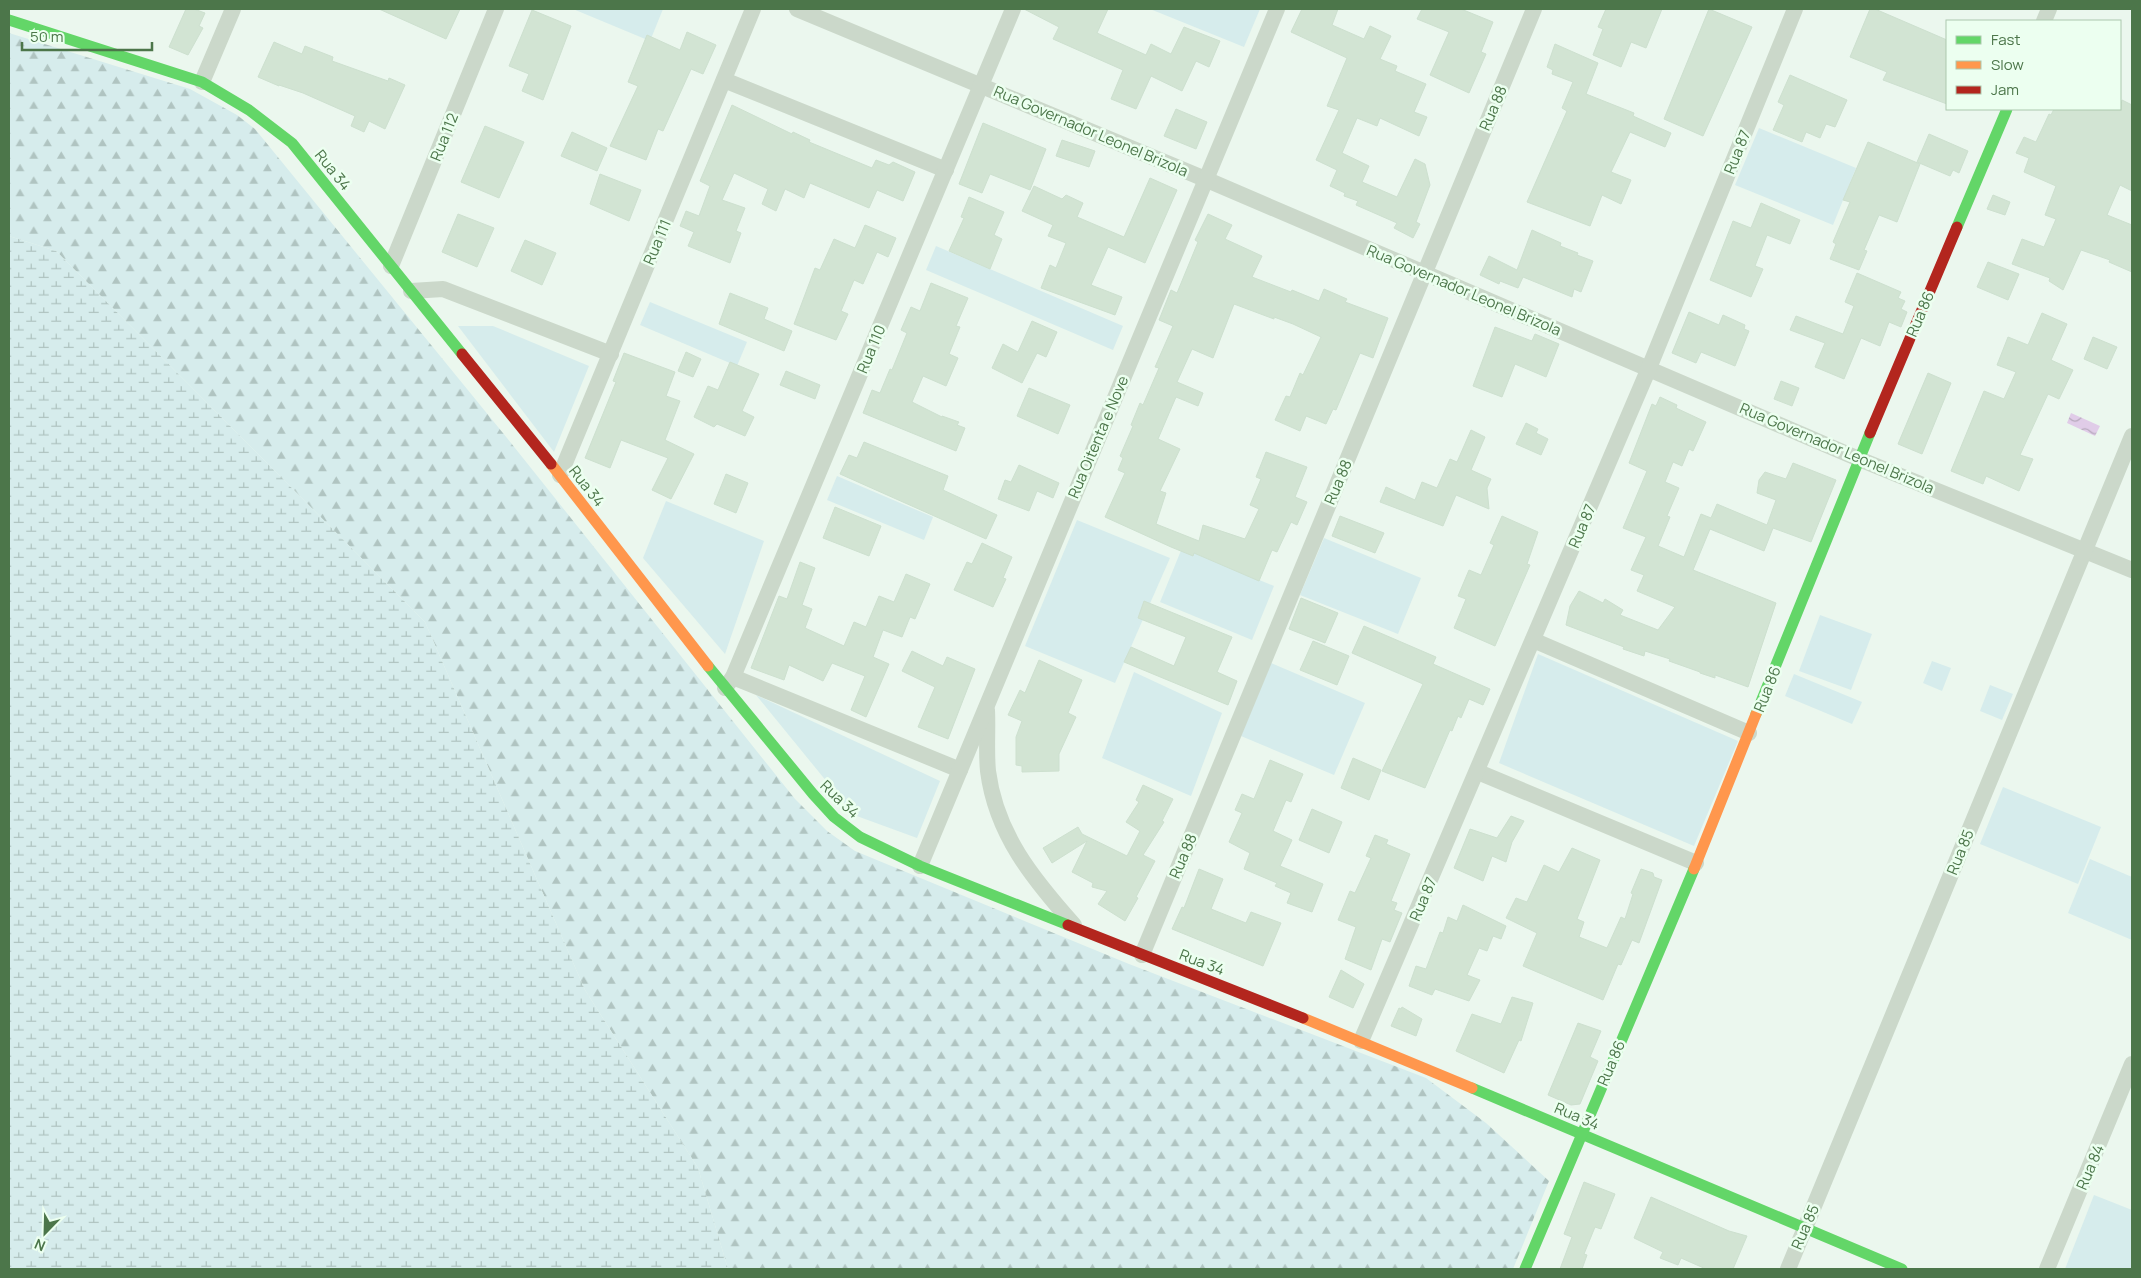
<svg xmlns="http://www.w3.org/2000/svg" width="2141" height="1278" viewBox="0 0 2141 1278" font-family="Manrope,sans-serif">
	<defs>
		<pattern id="forest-firs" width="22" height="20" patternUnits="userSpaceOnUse" patternTransform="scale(1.25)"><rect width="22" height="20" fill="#d6ecec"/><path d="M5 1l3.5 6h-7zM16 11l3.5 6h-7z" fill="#b0c4c1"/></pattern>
		<pattern id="wetland-marsh" width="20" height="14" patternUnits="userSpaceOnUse" patternTransform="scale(1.25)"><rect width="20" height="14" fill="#d6ecec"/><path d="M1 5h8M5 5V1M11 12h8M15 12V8" fill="none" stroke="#b0c4c1"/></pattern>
		<pattern id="water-waves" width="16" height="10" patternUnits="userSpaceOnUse" patternTransform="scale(1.25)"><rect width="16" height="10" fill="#e0cce8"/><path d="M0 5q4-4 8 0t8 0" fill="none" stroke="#b8aabe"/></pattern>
	</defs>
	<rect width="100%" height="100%" fill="#ebf7ee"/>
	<g fill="#d6ecec">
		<polygon points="573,9 663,9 650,41"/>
		<polygon points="1150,9 1260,9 1244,47"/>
		<polygon points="1759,128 1856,168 1833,225 1735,185"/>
		<polygon points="936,246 1123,326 1113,350 926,270"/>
		<polygon points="650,302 747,342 737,366 640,325"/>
		<polygon points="458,326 493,326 589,366 554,452"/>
		<polygon points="837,476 933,517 924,540 827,500"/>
		<polygon points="666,501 764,541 725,654 643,558"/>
		<polygon points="1077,520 1170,558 1115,683 1025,646"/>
		<polygon points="1324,538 1421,578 1398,634 1300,595"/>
		<polygon points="1182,548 1274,586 1252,640 1160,602"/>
		<polygon points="1820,615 1872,634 1851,690 1799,671"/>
		<polygon points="1538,654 1738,741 1694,846 1499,763"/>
		<polygon points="1932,661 1951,668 1942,691 1923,683"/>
		<polygon points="1271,663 1365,703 1334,775 1241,736"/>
		<polygon points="1134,672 1222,713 1191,796 1102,758"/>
		<polygon points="1794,674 1862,702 1852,724 1785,696"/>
		<polygon points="1990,685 2013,694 2002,720 1980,711"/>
		<polygon points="756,695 940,781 917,838 854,815"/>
		<polygon points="2003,787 2101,827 2078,884 1980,844"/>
		<polygon points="2090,859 2132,877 2132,940 2068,913"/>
		<polygon points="2094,1195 2132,1210 2132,1269 2065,1269"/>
	</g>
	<polygon fill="url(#forest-firs)" points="9,33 190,89 237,115 255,129 507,438 795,799 827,831 855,851 1129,964 1426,1078 1486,1123 1549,1181 1513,1269 728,1269 698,1168 585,990 425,622 56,251 9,236"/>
	<polygon fill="url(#wetland-marsh)" points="9,236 56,251 425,622 585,990 698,1168 728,1269 9,1269"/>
	<polygon fill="url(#water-waves)" points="2071,413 2100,426 2095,436 2067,423"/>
	<g fill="#d2e4d3" stroke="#cde0cf">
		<polygon points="186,9 194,9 205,13 199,26 203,28 188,55 169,47"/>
		<polygon points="379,9 460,9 446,39"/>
		<polygon points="1024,9 1108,9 1097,33 1146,55 1151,44 1171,54 1184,27 1220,41 1209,67 1196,61 1182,91 1151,76 1136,109 1111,99 1123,70 1053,39 1059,27"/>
		<polygon points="1302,9 1338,9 1332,25 1364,39 1370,26 1391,36 1380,59 1397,66 1395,71 1426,84 1414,112 1427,117 1419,136 1380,118 1377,126 1357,118 1342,153 1369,166 1362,182 1397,197 1415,159 1425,164 1430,185 1416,222 1420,224 1413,238 1394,228 1397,223 1356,205 1358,201 1344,196 1345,193 1330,186 1337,170 1316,160 1339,110 1327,106 1347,58 1291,32"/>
		<polygon points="1422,9 1461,9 1493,22 1481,52 1486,54 1469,93 1430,75 1449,32 1417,19"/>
		<polygon points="1606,9 1662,9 1646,48 1631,42 1621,67 1593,55 1603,29 1598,27"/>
		<polygon points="1709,9 1752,27 1703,136 1664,119"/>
		<polygon points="1870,9 1875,9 1947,40 1947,104 1883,80 1887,72 1850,57"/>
		<polygon points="532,10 571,26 543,100 522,91 529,74 509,66"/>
		<polygon points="687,32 716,45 703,74 691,69 663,131 658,129 646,160 610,146 638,86 628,82 647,35 680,50"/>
		<polygon points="274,42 302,54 305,46 333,57 332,61 388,81 389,78 405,85 385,129 369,121 364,132 351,126 355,116 303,93 279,85 279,86 258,77"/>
		<polygon points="1555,44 1598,63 1586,94 1634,113 1633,116 1671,133 1665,147 1630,132 1611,172 1631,180 1621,204 1602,195 1590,226 1527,202 1567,111 1562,108 1573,82 1552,74 1553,70 1547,67"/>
		<polygon points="1790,75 1847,100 1835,127 1826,124 1820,138 1806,132 1802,142 1773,130 1784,105 1778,102"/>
		<polygon points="2122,100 2132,105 2132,191 2120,185 2107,215 2132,225 2132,272 2109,262 2110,260 2081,250 2063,290 2049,281 2050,278 2012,264 2022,239 2044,247 2056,219 2045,215 2056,186 2024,172 2029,158 2016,153 2024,137 2036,142 2049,114 2051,115 2054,109 2120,109"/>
		<polygon points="732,105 792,134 793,132 810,140 809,142 872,168 876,160 889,165 893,162 915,172 903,201 877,190 869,208 810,183 804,198 785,189 776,211 762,204 768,189 734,173 722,200 745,208 736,231 741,233 730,263 688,246 694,232 680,226 686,211 699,216 710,186 700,181"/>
		<polygon points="1176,109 1207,122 1196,149 1164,136"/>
		<polygon points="983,123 1046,149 1030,190 990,174 982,193 959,184"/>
		<polygon points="485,126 524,142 499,198 461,182"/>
		<polygon points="572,132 607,148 597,171 561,156"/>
		<polygon points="1929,134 1968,151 1959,173 1953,170 1950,176 1917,162"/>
		<polygon points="1062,140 1095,151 1089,167 1056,156"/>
		<polygon points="1868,142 1920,164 1897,222 1879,215 1864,250 1867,251 1859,270 1830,259 1836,244 1833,242 1850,202 1843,200"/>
		<polygon points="600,174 641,190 629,221 590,204"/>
		<polygon points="1150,178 1177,190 1145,263 1108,247 1091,285 1122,297 1115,315 1041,288 1050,265 1056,268 1066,243 1048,236 1053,225 1022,211 1034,186 1062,199 1066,195 1083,203 1077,217 1124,237"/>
		<polygon points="1993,195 2010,202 2005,215 1987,209"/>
		<polygon points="969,197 1004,212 994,235 1002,239 990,269 949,251 964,218 961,217"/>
		<polygon points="1761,203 1800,220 1790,244 1767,235 1755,266 1763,269 1751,297 1710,280 1733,221 1751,228"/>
		<polygon points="458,214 494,228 477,267 442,252"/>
		<polygon points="1208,214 1232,225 1225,239 1262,256 1252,277 1291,292 1292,290 1319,301 1324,289 1347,299 1345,302 1388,318 1373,358 1360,353 1336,410 1333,409 1326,424 1306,416 1300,431 1275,420 1286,396 1290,397 1300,373 1303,375 1321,337 1293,324 1274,317 1274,319 1234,304 1213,358 1192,349 1177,382 1203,393 1198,406 1176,397 1158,439 1180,449 1160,491 1166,493 1156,524 1199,541 1203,525 1245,539 1259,509 1250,505 1261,479 1256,477 1266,452 1307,467 1295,497 1307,502 1297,525 1291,522 1277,552 1272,550 1259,581 1194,553 1193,556 1171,547 1105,517 1125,473 1118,470 1123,458 1120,456 1133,426 1131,425 1140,403 1143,405 1159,368 1155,367 1173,326 1159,320 1171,290 1177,293 1198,242 1195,240"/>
		<polygon points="865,225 896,238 888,257 877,252 863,284 854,280 841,311 848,314 836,340 794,324 815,268 820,270 834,239 855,248"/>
		<polygon points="1532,230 1561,243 1560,246 1578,253 1577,255 1593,261 1581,292 1574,289 1572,297 1523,277 1518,288 1500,281 1499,284 1480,275 1489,256 1517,270"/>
		<polygon points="525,240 556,253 542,285 511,271"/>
		<polygon points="1988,262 2019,274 2008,300 1977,287"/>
		<polygon points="1857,273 1901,292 1898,298 1905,301 1901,309 1907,312 1901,327 1889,322 1880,346 1861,338 1844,379 1815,367 1825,343 1790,330 1796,316 1843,334 1854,306 1845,302"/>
		<polygon points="931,283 968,298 956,326 960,327 949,354 958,358 946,386 923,376 912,402 942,417 942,416 959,422 957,425 965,428 956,451 863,413 872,390 880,393 890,369 892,370 907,333 901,330 911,307 920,311"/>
		<polygon points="730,293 768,308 764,319 792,331 784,351 719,324"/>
		<polygon points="1689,312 1719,325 1723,315 1745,325 1744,329 1749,331 1735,366 1701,352 1696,363 1672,353"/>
		<polygon points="2042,313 2067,324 2051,360 2073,370 2059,399 2048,394 2020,455 2033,459 2019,491 1986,476 1983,484 1951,471 1984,391 2004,399 2016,372 1997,365 2008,337 2028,345"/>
		<polygon points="1032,321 1057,332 1046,357 1037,353 1022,383 992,368 1003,344 1018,352"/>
		<polygon points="1495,327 1532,341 1535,334 1559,344 1546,377 1515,364 1502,397 1473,386"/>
		<polygon points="2093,337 2117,347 2107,369 2084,359"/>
		<polygon points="686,352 701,359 693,377 678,371"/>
		<polygon points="624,353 675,372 666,396 680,401 665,440 694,454 671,499 652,490 668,458 621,440 610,468 585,458 616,382 613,381"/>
		<polygon points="730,362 759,374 742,411 754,417 745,436 717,424 714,427 694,417 708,386 718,390"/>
		<polygon points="786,371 820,385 815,399 780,385"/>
		<polygon points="1928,373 1951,383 1922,454 1898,444"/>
		<polygon points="1781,381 1799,388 1792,406 1774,399"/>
		<polygon points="1029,388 1070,405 1058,434 1017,416"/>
		<polygon points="1660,397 1677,405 1676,408 1706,422 1693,451 1689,449 1682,466 1673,462 1665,482 1679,488 1667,516 1670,517 1658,546 1684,557 1701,514 1711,518 1717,504 1767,525 1776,500 1757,493 1759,480 1765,472 1786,479 1793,463 1836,480 1811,542 1773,528 1764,551 1710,529 1693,570 1776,603 1748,687 1715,675 1715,678 1700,673 1700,672 1669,661 1670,659 1645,651 1644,656 1623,649 1624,647 1566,625 1570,606 1579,591 1603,603 1605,599 1623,610 1620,615 1658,630 1675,607 1637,591 1644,575 1631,570 1646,537 1623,528 1647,471 1629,463 1652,404 1656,406"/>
		<polygon points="1526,423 1538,429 1536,433 1548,439 1541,455 1516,444"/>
		<polygon points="1471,430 1485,437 1471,470 1491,479 1487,488 1489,509 1456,495 1443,526 1380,502 1386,487 1415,500 1422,482 1437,488 1450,459 1457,462"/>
		<polygon points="864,442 948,476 943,490 997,515 986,539 840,474 849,455 857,458"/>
		<polygon points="1019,465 1059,483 1053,498 1037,491 1029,511 998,499 1005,480 1011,482"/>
		<polygon points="726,474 748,483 736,513 714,504"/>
		<polygon points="835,507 881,526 869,556 823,538"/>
		<polygon points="1340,516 1384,533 1375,553 1332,536"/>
		<polygon points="1502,516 1538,532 1527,564 1530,565 1495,646 1454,628 1466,599 1458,596 1469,570 1481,575 1494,545 1490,543"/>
		<polygon points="982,543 1012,557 1003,578 1006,579 993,607 954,590 967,562 972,564"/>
		<polygon points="800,562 815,568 802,605 812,609 805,628 844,646 854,622 866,627 879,596 894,602 906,574 930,584 915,619 910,617 902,637 883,630 873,657 889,664 866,717 851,710 865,676 832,663 823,681 789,665 784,680 751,668 779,596 787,599"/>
		<polygon points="1301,598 1338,613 1325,643 1289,629"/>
		<polygon points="1144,601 1232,637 1217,672 1237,681 1228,705 1124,662 1131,647 1174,666 1186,637 1138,618"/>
		<polygon points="1364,626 1436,657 1433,664 1490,689 1483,705 1469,699 1461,718 1458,716 1452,731 1450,730 1425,788 1382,771 1423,684 1352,653"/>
		<polygon points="1313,641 1349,656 1337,685 1300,670"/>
		<polygon points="912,651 943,666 947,657 975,669 948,739 918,727 935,687 902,671"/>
		<polygon points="1039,660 1082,680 1068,713 1076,717 1059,754 1059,771 1022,772 1022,766 1016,765 1016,737 1022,721 1008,715 1020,690 1025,693"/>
		<polygon points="1353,758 1381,770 1369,800 1341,788"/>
		<polygon points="1270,760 1303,774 1291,802 1286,800 1273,831 1292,840 1280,866 1323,884 1312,912 1287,903 1291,893 1275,886 1277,883 1244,869 1250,853 1229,842 1242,813 1235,810 1242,794 1254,799"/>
		<polygon points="1143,785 1173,799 1162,821 1164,822 1143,855 1155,861 1136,897 1138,898 1125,921 1098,904 1107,891 1092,887 1093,883 1072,872 1087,841 1052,863 1043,848 1078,827 1082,834 1127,856 1140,831 1126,822 1139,802 1136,800"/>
		<polygon points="1312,809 1342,822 1329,853 1299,840"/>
		<polygon points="1511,816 1524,821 1512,842 1506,862 1492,856 1483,881 1454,868 1470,829 1497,838"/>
		<polygon points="1375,835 1388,840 1386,844 1410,854 1391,901 1397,903 1394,910 1402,913 1390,942 1382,939 1371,970 1345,959 1356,927 1338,920 1350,891 1355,893 1371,858 1366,856"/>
		<polygon points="1572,848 1600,860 1577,919 1584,922 1579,937 1607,948 1621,917 1625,919 1633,894 1631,893 1641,869 1653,873 1654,877 1662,880 1639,943 1632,940 1621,965 1618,964 1603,1000 1523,966 1537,933 1506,918 1516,898 1527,902 1544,865 1559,872"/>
		<polygon points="1199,869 1223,879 1211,909 1246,923 1251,912 1281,923 1263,966 1172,929 1182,907 1184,908"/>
		<polygon points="1463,905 1506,926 1501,939 1493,936 1487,951 1479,948 1467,975 1480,980 1469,1001 1435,989 1432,995 1409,986 1416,966 1426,969 1440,932 1443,933 1448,917 1457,921"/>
		<polygon points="1341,970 1364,984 1353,1008 1329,997"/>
		<polygon points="1512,997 1533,1003 1521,1041 1519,1040 1504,1073 1456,1051 1472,1014 1501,1024"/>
		<polygon points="1402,1007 1422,1019 1416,1036 1391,1026 1399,1008 1401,1009"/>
		<polygon points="1578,1023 1601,1031 1590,1057 1598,1061 1580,1104 1571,1105 1548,1095"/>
		<polygon points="1584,1182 1615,1194 1601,1229 1595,1227 1584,1254 1587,1255 1582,1269 1560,1269 1572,1237 1564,1234"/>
		<polygon points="1651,1197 1729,1231 1747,1236 1733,1269 1706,1269 1681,1258 1678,1265 1660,1258 1663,1252 1634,1238"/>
	</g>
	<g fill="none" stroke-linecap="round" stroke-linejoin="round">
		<g stroke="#cbd8ca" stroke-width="16">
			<polyline points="797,9 1205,179 1859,459 2132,570"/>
			<polyline points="2044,21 2049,9"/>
			<polyline points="724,80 946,170"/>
			<polyline points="202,82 233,9"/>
			<polyline points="391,266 496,9"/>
			<polyline points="411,291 443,289 611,354"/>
			<polyline points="560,475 753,9"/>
			<polyline points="1533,640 1749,733"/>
			<polyline points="733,677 960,770"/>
			<polyline points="725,688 733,677 1013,9"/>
			<path d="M987,710C988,730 986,751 988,771C996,834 1033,879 1074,925"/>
			<polyline points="1478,772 1696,863"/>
			<polyline points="920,866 1277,9"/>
			<polyline points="1142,955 1534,9"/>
			<polyline points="1361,1041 1649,368 1795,9"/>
			<polyline points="1788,1269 2132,436"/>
			<polyline points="2047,1269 2132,1064"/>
		</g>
		<g stroke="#63d668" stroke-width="11">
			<polyline points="9,20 202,82 249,110 292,143 462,354"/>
			<polyline points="1957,227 2007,109"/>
			<polyline points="708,666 813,794 834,817 860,837 920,866 1068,925"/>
			<polyline points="1756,714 1870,433"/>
			<polyline points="1472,1088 1902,1269"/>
			<polyline points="1525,1269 1694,869"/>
		</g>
		<g stroke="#ff974d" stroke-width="11">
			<polyline points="551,464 708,666"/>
			<polyline points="1694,869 1756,714"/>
			<polyline points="1303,1018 1472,1088"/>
		</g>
		<g stroke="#b3261e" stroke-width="11">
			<polyline points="462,354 551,464"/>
			<polyline points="1870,433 1957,227"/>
			<polyline points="1068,925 1303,1018"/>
		</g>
	</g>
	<g text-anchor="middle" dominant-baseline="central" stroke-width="5" stroke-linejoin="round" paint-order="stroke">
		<g font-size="15" fill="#4c764a" stroke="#ecfff0">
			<text transform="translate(1493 108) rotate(-67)">Rua 88</text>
			<text transform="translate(1091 131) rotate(23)">Rua Governador Leonel Brizola</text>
			<text transform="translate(444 137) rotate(-68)">Rua 112</text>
			<text transform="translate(1737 152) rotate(-68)">Rua 87</text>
			<text transform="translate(333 170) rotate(51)">Rua 34</text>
			<text transform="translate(657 242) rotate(-67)">Rua 111</text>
			<text transform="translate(1464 290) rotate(23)">Rua Governador Leonel Brizola</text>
			<text transform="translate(1920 314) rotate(-67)">Rua 86</text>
			<text transform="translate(871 349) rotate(-67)">Rua 110</text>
			<text transform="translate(1098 437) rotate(-67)">Rua Oitenta e Nove</text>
			<text transform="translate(1837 448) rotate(23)">Rua Governador Leonel Brizola</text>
			<text transform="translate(1338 482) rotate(-67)">Rua 88</text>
			<text transform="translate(587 486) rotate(52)">Rua 34</text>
			<text transform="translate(1582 526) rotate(-67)">Rua 87</text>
			<text transform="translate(1767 689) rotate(-68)">Rua 86</text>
			<text transform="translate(840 799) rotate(44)">Rua 34</text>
			<text transform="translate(1960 852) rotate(-68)">Rua 85</text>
			<text transform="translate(1183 856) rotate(-67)">Rua 88</text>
			<text transform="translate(1423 899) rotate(-67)">Rua 87</text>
			<text transform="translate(1202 962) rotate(21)">Rua 34</text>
			<text transform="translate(1611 1063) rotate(-67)">Rua 86</text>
			<text transform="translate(1577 1116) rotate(23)">Rua 34</text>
			<text transform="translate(2090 1167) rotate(-67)">Rua 84</text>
			<text transform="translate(1805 1227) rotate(-67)">Rua 85</text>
		</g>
	</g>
	<rect width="2141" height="1278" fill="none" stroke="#4c764a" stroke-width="20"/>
	<rect x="1946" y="20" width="175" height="90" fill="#ecfff0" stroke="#acc8ae"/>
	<rect x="1956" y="36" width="25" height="8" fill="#63d668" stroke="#acc8ae"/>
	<text x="1991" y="45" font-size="15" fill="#4c764a">Fast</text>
	<rect x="1956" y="61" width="25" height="8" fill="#ff974d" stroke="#acc8ae"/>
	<text x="1991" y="70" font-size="15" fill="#4c764a">Slow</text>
	<rect x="1956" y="86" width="25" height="8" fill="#b3261e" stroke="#acc8ae"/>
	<text x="1991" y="95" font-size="15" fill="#4c764a">Jam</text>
	<g transform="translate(45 1233) rotate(203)" stroke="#ecfff0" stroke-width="4" paint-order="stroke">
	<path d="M0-4L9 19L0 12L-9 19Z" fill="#4c764a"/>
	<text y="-8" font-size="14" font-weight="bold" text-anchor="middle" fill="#4c764a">N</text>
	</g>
	<path d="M22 42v8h130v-8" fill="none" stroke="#4c764a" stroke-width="2.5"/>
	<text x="30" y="42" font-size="15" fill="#4c764a" stroke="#ecfff0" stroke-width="4" paint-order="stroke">50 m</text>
</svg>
